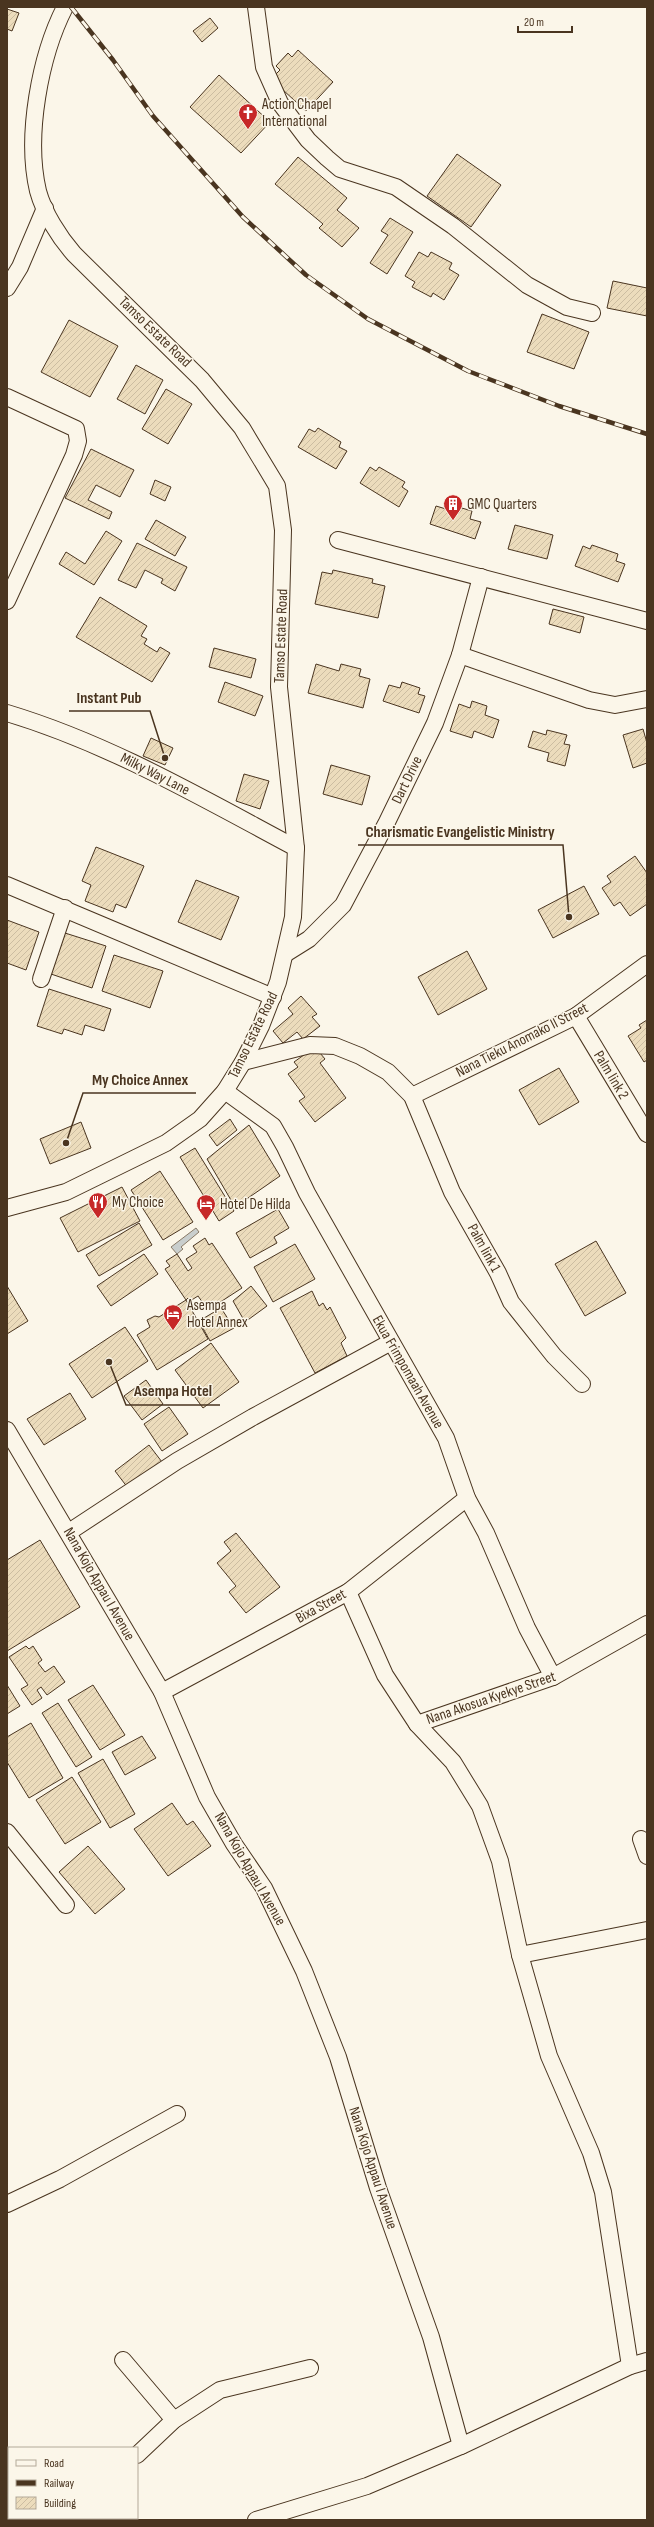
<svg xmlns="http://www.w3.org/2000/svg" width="654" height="2527" viewBox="0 0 654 2527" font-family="'Sofia Sans Condensed',sans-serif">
	<defs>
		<pattern id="building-hatch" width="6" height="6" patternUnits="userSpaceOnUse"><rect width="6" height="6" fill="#ecdcbc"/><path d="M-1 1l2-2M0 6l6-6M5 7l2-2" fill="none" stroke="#ccbda1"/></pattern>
	</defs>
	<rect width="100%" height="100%" fill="#fbf6e9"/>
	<polygon fill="#c9cecd" stroke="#887966" points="196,1228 199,1232 181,1247 183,1249 177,1254 171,1247"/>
	<g fill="url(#building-hatch)" stroke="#4a3520">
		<polygon points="7,9 19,13 12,31 7,29"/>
		<polygon points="210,18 218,28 202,42 193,31"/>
		<polygon points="298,50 333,82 306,111 271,79 280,70 276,66 288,53 292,57"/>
		<polygon points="219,75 270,122 241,153 190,107"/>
		<polygon points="457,154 501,185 471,227 427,196"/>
		<polygon points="298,157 347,198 337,210 359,228 342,247 319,228 323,224 275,184"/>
		<polygon points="390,218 413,232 387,274 370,263 388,235 381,231"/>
		<polygon points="419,252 428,257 431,252 452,263 449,269 459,275 444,300 433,293 431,297 412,287 415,282 405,276"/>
		<polygon points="613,281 647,288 647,316 607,308"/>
		<polygon points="542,314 589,332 574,369 527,352"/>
		<polygon points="69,320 118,346 90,397 41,372"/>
		<polygon points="136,365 163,380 145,414 117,399"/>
		<polygon points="166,389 192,404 168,444 142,429"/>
		<polygon points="318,428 341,442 339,447 347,451 336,469 298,447 309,429 315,432"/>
		<polygon points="91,449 134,470 120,497 96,485 88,500 112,512 109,519 65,498"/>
		<polygon points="370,467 376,471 379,467 405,482 402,487 408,491 399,507 360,483"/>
		<polygon points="155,480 171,487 165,501 150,494"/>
		<polygon points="448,504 472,511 470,519 481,522 475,539 430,524 436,506 446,509"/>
		<polygon points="156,520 186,537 175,556 145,539"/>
		<polygon points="515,525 553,535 547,559 508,549"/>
		<polygon points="106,531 122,541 94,585 59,564 66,552 85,564"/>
		<polygon points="137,543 187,567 175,591 161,583 163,579 145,570 136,588 118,580"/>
		<polygon points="592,545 618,554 616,561 625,564 618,582 575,566 583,546 590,549"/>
		<polygon points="333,570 373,579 372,583 385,586 378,618 315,604 322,572 332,574"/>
		<polygon points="100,597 147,626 141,636 147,639 144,644 157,652 160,647 170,653 152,682 76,637"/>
		<polygon points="553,609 584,617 580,633 549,624"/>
		<polygon points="214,648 256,659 251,678 209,667"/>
		<polygon points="316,664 339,671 341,664 361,669 359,676 370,679 363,708 308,693"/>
		<polygon points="225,682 263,696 255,716 218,702"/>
		<polygon points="402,682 420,688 418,694 425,696 419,713 383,701 389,685 400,688"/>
		<polygon points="472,701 487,706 485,715 499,720 493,738 474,731 472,738 450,731 459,704 470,708"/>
		<polygon points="643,729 647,743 647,763 633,768 623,735"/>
		<polygon points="547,730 567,735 564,744 570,745 565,766 547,761 549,753 528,747 533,731 546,735"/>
		<polygon points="151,738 173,748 165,765 143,756"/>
		<polygon points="331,765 370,776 362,805 323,794"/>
		<polygon points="244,774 269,781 260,809 236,801"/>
		<polygon points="96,847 144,866 126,908 116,904 113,912 85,901 91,885 82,881"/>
		<polygon points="635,856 647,873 647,904 630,916 620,902 614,906 602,888 611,882 607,876"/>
		<polygon points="196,880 239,897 221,940 178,922"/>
		<polygon points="584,886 599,914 553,938 538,910"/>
		<polygon points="7,920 39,932 26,970 7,963"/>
		<polygon points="65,933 106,946 92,988 51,974"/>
		<polygon points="467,951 487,989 438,1015 418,977"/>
		<polygon points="114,955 163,971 150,1008 102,991"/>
		<polygon points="49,989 111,1009 104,1031 85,1025 82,1035 64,1029 62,1034 37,1026"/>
		<polygon points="301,996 317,1014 312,1017 320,1026 303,1039 297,1032 283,1043 273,1031 293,1014 288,1008"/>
		<polygon points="647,1020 647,1060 644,1062 628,1036 641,1028 639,1025"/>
		<polygon points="315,1047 325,1059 320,1063 346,1098 315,1122 299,1101 305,1097 288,1074 298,1067 294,1062"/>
		<polygon points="559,1068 579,1102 539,1125 519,1090"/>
		<polygon points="230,1119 237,1130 217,1146 209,1135"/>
		<polygon points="81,1122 91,1148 50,1164 40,1139"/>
		<polygon points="249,1125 280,1176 235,1207 207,1159"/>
		<polygon points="195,1148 234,1211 219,1221 180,1157"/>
		<polygon points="160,1171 193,1222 163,1240 131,1190"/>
		<polygon points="122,1187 140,1221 78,1252 60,1218"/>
		<polygon points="278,1209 289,1228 274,1237 277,1243 250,1258 236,1233"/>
		<polygon points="139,1223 152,1245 99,1276 86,1255"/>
		<polygon points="205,1238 209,1245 212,1243 242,1288 208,1310 198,1296 190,1301 188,1298 186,1300 165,1269 170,1266 166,1261 177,1254 188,1271 192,1268 186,1259 197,1252 193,1246"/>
		<polygon points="596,1241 626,1293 585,1316 555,1264"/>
		<polygon points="295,1244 315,1279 273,1302 254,1267"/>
		<polygon points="144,1254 158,1274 111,1306 97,1286"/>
		<polygon points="7,1286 28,1321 7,1334"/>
		<polygon points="251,1286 267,1306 245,1322 233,1301"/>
		<polygon points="312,1291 319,1306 323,1303 327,1310 330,1307 346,1338 341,1343 347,1356 315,1373 280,1308"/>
		<polygon points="186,1300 208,1339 157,1370 137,1335 150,1327 147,1320 155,1316 159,1317"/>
		<polygon points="221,1308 234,1328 210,1341 199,1321"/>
		<polygon points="125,1327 148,1361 92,1398 69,1364"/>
		<polygon points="211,1343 239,1382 203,1408 175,1370"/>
		<polygon points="146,1380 163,1404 142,1420 124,1396"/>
		<polygon points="70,1393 86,1419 44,1445 27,1419"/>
		<polygon points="169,1407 188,1434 162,1451 144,1424"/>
		<polygon points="149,1445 162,1462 128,1488 115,1471"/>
		<polygon points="236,1533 280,1587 246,1613 229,1592 236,1586 217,1563 231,1551 224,1542"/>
		<polygon points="40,1540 80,1607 7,1651 7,1560"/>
		<polygon points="26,1646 29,1649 33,1646 42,1660 38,1663 45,1672 54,1666 65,1682 47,1695 41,1687 37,1690 42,1698 32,1705 21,1689 28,1685 9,1657"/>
		<polygon points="7,1685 20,1706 7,1714"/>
		<polygon points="93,1685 125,1735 100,1750 68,1700"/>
		<polygon points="58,1703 92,1757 76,1767 42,1713"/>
		<polygon points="31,1723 63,1778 29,1798 7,1762 7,1737"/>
		<polygon points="142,1736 156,1758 125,1775 112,1752"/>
		<polygon points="103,1759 135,1814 110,1828 78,1773"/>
		<polygon points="72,1777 101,1822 65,1844 36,1800"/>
		<polygon points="172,1803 187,1825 193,1821 211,1846 168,1876 134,1829"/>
		<polygon points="88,1846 125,1889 95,1914 59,1872"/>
	</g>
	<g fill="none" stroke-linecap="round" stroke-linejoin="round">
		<defs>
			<g id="street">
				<polyline points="256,7 264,67 280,103 308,140 327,158 340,169 396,187 453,226 527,285 567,307 592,313"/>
				<polyline points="7,288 20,267 45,208"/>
				<polyline points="7,397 76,429 78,441 74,455 7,601"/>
				<polyline points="338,540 647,621"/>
				<polyline points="460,655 589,700 615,705 647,699"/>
				<path d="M7,713C110,744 202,798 296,848"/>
				<polyline points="7,885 273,997"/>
				<polyline points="285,954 309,939 343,905 387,822 435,723 460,655 481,577"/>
				<polyline points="41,979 65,908"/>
				<polyline points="576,1016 647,1134"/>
				<polyline points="243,1062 310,1045 335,1046 360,1056 388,1072 412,1096 452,1192 498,1273 511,1302 554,1356 582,1384"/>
				<polyline points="225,1091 273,1126 285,1147 307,1193 446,1438 467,1498 486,1533 527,1628 553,1677"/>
				<polyline points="412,1096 576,1016 647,964"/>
				<path d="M7,1208L66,1192L166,1143L200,1119L225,1091L243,1062L261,1026L278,982L293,917L296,848L279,687L283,530L277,486L242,428L202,380L74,254C59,237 44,213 38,191C25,136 40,56 65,7"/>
				<polyline points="7,1430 162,1692 207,1797 234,1844 264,1888 304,1971 338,2057 378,2188 431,2337 461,2446"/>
				<polyline points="69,1532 177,1461 253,1417 391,1342"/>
				<polyline points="348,1592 385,1675 417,1724 453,1762 480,1806 500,1861 520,1955 549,2056 591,2153 603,2192 630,2366"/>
				<polyline points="162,1692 348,1592 467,1498"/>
				<polyline points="417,1724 553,1677 647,1624"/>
				<polyline points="7,1832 66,1905"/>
				<polyline points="641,1839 647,1856"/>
				<polyline points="520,1955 647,1930"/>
				<polyline points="7,2204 60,2179 177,2114"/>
				<polyline points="123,2360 174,2420"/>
				<polyline points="137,2455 174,2420 220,2390 310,2368"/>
				<polyline points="78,2520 79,2518"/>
				<polyline points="256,2520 367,2486 461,2446 630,2366 647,2361"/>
			</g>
		</defs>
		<use href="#street" stroke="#4a3520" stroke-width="18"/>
		<use href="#street" stroke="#fbf6e9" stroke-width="16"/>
		<defs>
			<polyline id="rail" points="71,7 113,60 153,116 243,217 306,275 368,319 468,371 559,406 647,434"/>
		</defs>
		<use href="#rail" stroke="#4a3520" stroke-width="4.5"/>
		<use href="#rail" stroke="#fbf6e9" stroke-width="3" stroke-dasharray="9" stroke-linecap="butt"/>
	</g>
	<defs>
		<symbol id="church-pin" viewBox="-11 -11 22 30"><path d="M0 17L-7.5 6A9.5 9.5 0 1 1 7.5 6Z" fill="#c62828" stroke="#fbf6e9"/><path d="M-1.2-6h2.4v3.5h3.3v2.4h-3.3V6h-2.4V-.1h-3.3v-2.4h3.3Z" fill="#fff"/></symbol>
		<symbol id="building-pin" viewBox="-11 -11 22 30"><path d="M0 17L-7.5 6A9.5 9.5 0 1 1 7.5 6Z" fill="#c62828" stroke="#fbf6e9"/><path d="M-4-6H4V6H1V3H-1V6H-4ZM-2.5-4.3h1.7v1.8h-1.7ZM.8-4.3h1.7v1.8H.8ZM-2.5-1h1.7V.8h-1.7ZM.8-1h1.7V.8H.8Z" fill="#fff"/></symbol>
		<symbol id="restaurant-pin" viewBox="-11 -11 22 30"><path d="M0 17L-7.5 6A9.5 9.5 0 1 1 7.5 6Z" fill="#c62828" stroke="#fbf6e9"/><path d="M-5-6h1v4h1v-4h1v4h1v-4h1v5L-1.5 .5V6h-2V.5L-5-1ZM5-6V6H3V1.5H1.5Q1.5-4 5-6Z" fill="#fff"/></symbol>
		<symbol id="hotel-pin" viewBox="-11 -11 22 30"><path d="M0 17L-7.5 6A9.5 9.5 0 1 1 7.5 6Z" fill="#c62828" stroke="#fbf6e9"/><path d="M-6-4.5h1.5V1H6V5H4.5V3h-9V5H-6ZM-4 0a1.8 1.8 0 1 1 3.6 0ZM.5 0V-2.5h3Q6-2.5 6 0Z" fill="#fff"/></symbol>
	</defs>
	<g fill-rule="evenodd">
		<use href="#church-pin" x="237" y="102" width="22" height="30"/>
		<use href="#building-pin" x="442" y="493" width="22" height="30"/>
		<use href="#restaurant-pin" x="87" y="1191" width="22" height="30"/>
		<use href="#hotel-pin" x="195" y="1193" width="22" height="30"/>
		<use href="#hotel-pin" x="162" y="1303" width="22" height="30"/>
	</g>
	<g text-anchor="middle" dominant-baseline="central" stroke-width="3" stroke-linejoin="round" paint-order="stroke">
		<g font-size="15" fill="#4a3520" stroke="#fbf6e9" text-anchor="start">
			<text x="262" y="104">Action Chapel<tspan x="262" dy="17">International</tspan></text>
			<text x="467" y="504">GMC Quarters</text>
			<text x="112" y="1202">My Choice</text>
			<text x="220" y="1204">Hotel De Hilda</text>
			<text x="187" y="1305">Asempa<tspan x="187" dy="17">Hotel Annex</tspan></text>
		</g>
		<g font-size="15" fill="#4a3520" stroke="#fbf6e9">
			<text transform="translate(155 332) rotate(44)">Tamso Estate Road</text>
			<text transform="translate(281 636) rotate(-88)">Tamso Estate Road</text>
			<text transform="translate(155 774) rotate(27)">Milky Way Lane</text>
			<text transform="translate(407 780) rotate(-64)">Dart Drive</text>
			<text transform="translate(253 1035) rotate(-64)">Tamso Estate Road</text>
			<text transform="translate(522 1040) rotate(-27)">Nana Tieku Anomako II Street</text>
			<text transform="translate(611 1075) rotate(59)">Palm link 2</text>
			<text transform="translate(484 1248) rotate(61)">Palm link 1</text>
			<text transform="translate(408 1372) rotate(60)">Ekua Frimpomaah Avenue</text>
			<text transform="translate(99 1584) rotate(60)">Nana Kojo Appau I Avenue</text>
			<text transform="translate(321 1606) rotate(-29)">Bixa Street</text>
			<text transform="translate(491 1698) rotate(-19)">Nana Akosua Kyekye Street</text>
			<text transform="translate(250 1869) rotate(60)">Nana Kojo Appau I Avenue</text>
			<text transform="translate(373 2168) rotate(72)">Nana Kojo Appau I Avenue</text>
		</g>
	</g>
	<path fill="none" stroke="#4a3520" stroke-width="1.5" d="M165 758L150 711H69M569 917L563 845H358M66 1143L83 1093H196M109 1362L126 1405H220"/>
	<g fill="#4a3520" stroke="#fbf6e9" stroke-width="1.5">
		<circle cx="165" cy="758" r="4"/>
		<circle cx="569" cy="917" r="4"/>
		<circle cx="66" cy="1143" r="4"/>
		<circle cx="109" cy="1362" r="4"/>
	</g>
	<g font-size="16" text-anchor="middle" font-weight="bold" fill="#4a3520" stroke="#fbf6e9" stroke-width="3" stroke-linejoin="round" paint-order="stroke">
		<text x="109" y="703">Instant Pub</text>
		<text x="460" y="837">Charismatic Evangelistic Ministry</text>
		<text x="140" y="1085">My Choice Annex</text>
		<text x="173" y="1396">Asempa Hotel</text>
	</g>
	<rect width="654" height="2527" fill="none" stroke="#4a3520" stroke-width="16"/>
	<rect x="8" y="2447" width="130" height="72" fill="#fbf6e9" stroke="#b4a999"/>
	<rect x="16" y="2460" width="20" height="6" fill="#fbf6e9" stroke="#b4a999"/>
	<text x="44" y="2467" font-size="12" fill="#4a3520">Road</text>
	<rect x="16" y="2480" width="20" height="6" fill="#4a3520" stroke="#b4a999"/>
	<text x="44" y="2487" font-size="12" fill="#4a3520">Railway</text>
	<rect x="16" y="2497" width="20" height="12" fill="url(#building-hatch)" stroke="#b4a999"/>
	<text x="44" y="2507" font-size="12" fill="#4a3520">Building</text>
	<path d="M518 26v6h54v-6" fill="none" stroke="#4a3520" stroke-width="2"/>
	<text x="524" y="26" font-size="12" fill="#4a3520" stroke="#fbf6e9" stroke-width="3" paint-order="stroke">20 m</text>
</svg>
